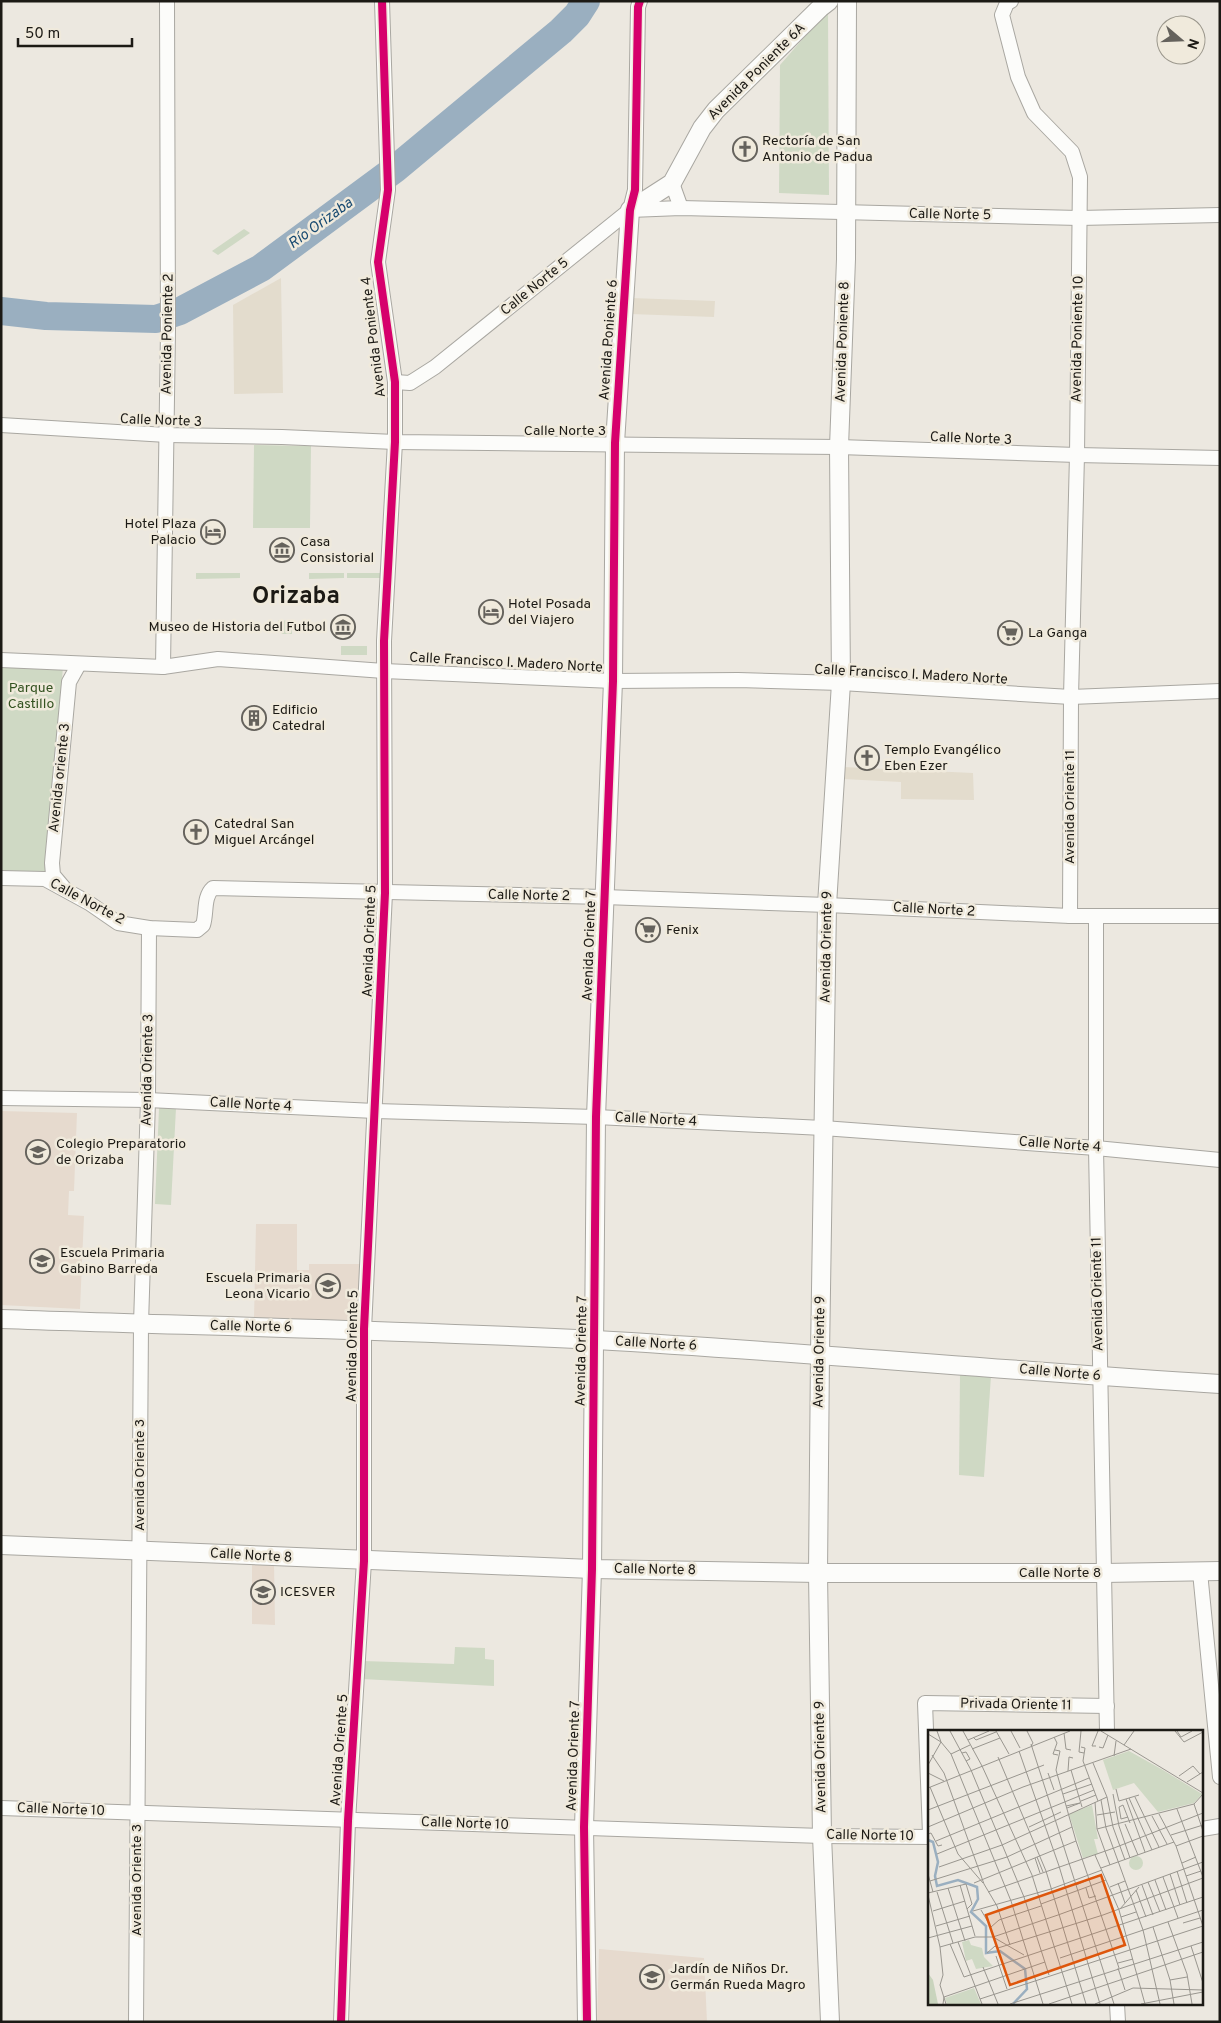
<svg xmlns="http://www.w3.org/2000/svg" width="1221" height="2023" viewBox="0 0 1221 2023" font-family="Overpass,sans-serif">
	<rect width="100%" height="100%" fill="#ece8e0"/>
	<g fill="#e3dccd">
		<polygon points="281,278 283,393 234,394 233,305"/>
		<polygon points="631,298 715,301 714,317 630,314"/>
		<polygon points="843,767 973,773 974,800 901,799 901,782 843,779"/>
	</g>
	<g fill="#e6dace">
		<polygon points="1,1111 77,1113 74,1191 69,1191 68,1215 84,1216 80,1309 1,1305"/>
		<polygon points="256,1224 297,1224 297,1270 309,1270 309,1264 360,1264 359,1320 254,1319"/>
		<polygon points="252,1559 274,1560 275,1625 252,1624"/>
		<polygon points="599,1949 704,1958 707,2022 597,2022"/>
	</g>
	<g fill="#cfd9c4">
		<polygon points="828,10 829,195 779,193 780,65"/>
		<polygon points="244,229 250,233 218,255 212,251"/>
		<polygon points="254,445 311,446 310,528 253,528"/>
		<polygon points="196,573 240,573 240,578 196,579"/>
		<polygon points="309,573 344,573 344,578 309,579"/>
		<rect x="347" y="573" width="33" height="5"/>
		<polygon points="278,620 292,621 292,634 282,634 278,629"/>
		<rect x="341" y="646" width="26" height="9"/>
		<polygon points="1,665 63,666 48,871 1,871"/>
		<polygon points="159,1108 176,1108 171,1205 155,1204"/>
		<polygon points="960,1373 991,1376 984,1477 959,1475"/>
		<polygon points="455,1647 485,1648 485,1659 494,1660 494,1686 362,1679 363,1661 454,1664"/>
	</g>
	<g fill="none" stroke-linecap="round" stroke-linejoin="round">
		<polyline stroke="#9aafc0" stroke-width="28" points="1,311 46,316 156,319 180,311 261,268 395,169 561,31 577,15 586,1"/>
		<defs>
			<g id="minor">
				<polyline points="1011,1 1007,3 1002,15 1018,77 1034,113 1072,152 1080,177 1077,455 1071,697 1070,916"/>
				<polyline points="672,183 681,208"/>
				<polyline points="630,210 635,190 638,7 640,1"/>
				<polyline points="395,382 410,383 435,367 630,210 681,208 1079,218 1220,215"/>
				<polyline points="1,425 167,435 282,437 395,442 839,447 1077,455 1220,458"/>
				<polyline points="1,660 163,667 218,659 384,671 613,681 738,680 841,683 1071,697 1220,691"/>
				<polyline points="163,667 168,330 167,1"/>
				<path d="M1,878L45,879L89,903L118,923L149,928L197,930L203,925C207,913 203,897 213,888L604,897L827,905L1070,916H1220"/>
				<polyline points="64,888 53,875 52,863 69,682 79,664"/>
				<polyline points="1096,917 1096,1148 1107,1732"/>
				<polyline points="1,1098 148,1100 375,1111 596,1117 823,1128 1096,1148 1220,1160"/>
				<polyline points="1200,1572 1220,1777"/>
				<polyline points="1,1808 822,1836 930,1837"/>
				<polyline points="1202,1829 1220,1826"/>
				<polyline points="930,1834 925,1703 1107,1706"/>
				<polyline points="1117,2004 1118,2022"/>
				<polyline points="136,2022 141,1324 148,1100 149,928"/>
				<polyline points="341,2022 348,1821 364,1561 364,1329 385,893 384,641 395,442 395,382 378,262 388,190 382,1"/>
			</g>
			<g id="tertiary">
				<path d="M1,1319C199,1326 398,1330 596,1340C804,1352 1012,1371 1220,1384"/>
				<polyline points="1,1545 592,1569 818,1573 1104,1573 1220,1571"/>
				<polyline points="587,2022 584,1827 592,1569 596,1117 613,681 615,443 630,210 672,183 702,128 716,110 820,8 829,1"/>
				<polyline points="830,2022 822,1836 818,1573 820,1354 827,905 841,683 839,447 846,259 847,1"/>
			</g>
		</defs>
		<use href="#minor" stroke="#a9a7a1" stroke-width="16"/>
		<use href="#tertiary" stroke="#a9a7a1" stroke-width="20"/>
		<use href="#minor" stroke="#fcfcfa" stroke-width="14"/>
		<use href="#tertiary" stroke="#fcfcfa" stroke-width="18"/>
		<defs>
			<g id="cycleway">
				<polyline points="341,2022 348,1821 364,1561 364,1329 385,893 384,641 395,442 395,382 378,262 388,190 382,1"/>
				<polyline points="587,2022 584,1827 592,1569 596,1117 613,681 615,443 630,210 635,190 638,7 640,1"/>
			</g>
		</defs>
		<use href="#cycleway" stroke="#f0eadc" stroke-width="11"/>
		<use href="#cycleway" stroke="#d6006c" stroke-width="8"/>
	</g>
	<defs>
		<symbol id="church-ring" viewBox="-11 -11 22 22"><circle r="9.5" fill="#f0eadc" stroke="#65625c" stroke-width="1.5"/><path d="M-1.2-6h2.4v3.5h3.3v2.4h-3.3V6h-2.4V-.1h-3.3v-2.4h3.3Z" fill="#65625c"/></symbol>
		<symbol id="hotel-ring" viewBox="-11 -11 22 22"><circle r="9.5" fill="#f0eadc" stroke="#65625c" stroke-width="1.5"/><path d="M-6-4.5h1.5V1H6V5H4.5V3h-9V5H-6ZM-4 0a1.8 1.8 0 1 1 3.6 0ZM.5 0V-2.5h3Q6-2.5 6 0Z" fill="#65625c"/></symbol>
		<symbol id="museum-ring" viewBox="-11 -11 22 22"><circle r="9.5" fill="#f0eadc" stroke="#65625c" stroke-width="1.5"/><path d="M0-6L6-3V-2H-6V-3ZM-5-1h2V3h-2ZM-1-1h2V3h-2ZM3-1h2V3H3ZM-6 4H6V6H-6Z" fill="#65625c"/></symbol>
		<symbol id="supermarket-ring" viewBox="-11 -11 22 22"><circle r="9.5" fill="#f0eadc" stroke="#65625c" stroke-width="1.5"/><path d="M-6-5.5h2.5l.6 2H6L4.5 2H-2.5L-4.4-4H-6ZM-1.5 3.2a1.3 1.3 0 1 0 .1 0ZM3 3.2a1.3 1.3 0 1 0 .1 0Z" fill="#65625c"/></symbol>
		<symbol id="building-ring" viewBox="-11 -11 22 22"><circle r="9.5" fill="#f0eadc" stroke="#65625c" stroke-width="1.5"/><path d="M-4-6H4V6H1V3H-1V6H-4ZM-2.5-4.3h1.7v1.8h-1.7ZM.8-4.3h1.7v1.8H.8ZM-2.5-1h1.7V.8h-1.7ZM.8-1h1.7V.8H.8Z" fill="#65625c"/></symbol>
		<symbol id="school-ring" viewBox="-11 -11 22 22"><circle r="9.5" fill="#f0eadc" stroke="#65625c" stroke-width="1.5"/><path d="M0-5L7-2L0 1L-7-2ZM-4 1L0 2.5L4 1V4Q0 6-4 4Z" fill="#65625c"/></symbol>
	</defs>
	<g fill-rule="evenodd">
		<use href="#church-ring" x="731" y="135" width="28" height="28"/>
		<use href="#hotel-ring" x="199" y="518" width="28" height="28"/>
		<use href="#museum-ring" x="268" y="536" width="28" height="28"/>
		<use href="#hotel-ring" x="477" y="598" width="28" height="28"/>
		<use href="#museum-ring" x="329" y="613" width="28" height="28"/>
		<use href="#supermarket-ring" x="996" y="619" width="28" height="28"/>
		<use href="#building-ring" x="240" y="704" width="28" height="28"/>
		<use href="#church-ring" x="853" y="744" width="28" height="28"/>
		<use href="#church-ring" x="182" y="818" width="28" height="28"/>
		<use href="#supermarket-ring" x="634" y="916" width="28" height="28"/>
		<use href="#school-ring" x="24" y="1138" width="28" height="28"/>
		<use href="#school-ring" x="28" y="1247" width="28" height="28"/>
		<use href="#school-ring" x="314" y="1272" width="28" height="28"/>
		<use href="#school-ring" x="249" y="1578" width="28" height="28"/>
		<use href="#school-ring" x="638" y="1963" width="28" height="28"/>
	</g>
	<g text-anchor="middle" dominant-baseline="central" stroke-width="5" stroke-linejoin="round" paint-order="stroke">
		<g font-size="14" fill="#1c1a15" stroke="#f0eadc">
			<text transform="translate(757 72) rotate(-45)">Avenida Poniente 6A</text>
			<text transform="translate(950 215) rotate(1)">Calle Norte 5</text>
			<text transform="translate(535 287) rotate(-39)">Calle Norte 5</text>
			<text transform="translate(168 334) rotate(-89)">Avenida Poniente 2</text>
			<text transform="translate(374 337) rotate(-97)">Avenida Poniente 4</text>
			<text transform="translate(1078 339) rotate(-89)">Avenida Poniente 10</text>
			<text transform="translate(609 340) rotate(-86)">Avenida Poniente 6</text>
			<text transform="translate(843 342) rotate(-88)">Avenida Poniente 8</text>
			<text transform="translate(161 421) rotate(2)">Calle Norte 3</text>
			<text x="565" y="431">Calle Norte 3</text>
			<text transform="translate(971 439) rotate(2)">Calle Norte 3</text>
			<text transform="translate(506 663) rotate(3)">Calle Francisco I. Madero Norte</text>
			<text transform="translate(911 675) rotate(3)">Calle Francisco I. Madero Norte</text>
			<text transform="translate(60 778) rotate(-84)">Avenida oriente 3</text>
			<text transform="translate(1070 807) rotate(-90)">Avenida Oriente 11</text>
			<text transform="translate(529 896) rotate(1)">Calle Norte 2</text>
			<text transform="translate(87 902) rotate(28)">Calle Norte 2</text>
			<text transform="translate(934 910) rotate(3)">Calle Norte 2</text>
			<text transform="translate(370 941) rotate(-88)">Avenida Oriente 5</text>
			<text transform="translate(590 946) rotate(-88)">Avenida Oriente 7</text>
			<text transform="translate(827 947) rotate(-89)">Avenida Oriente 9</text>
			<text transform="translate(148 1070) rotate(-89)">Avenida Oriente 3</text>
			<text transform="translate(251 1105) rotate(3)">Calle Norte 4</text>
			<text transform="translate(656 1120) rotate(3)">Calle Norte 4</text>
			<text transform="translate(1060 1145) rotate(4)">Calle Norte 4</text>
			<text transform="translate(1098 1294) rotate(-91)">Avenida Oriente 11</text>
			<text transform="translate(251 1327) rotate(1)">Calle Norte 6</text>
			<text transform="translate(656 1344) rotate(3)">Calle Norte 6</text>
			<text transform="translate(353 1346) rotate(-89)">Avenida Oriente 5</text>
			<text transform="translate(582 1351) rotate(-89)">Avenida Oriente 7</text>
			<text transform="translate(820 1352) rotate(-89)">Avenida Oriente 9</text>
			<text transform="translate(1060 1373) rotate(5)">Calle Norte 6</text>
			<text transform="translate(140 1475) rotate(-90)">Avenida Oriente 3</text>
			<text transform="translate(251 1556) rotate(3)">Calle Norte 8</text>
			<text transform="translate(655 1570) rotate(1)">Calle Norte 8</text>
			<text x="1060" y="1573">Calle Norte 8</text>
			<text transform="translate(1016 1705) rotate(1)">Privada Oriente 11</text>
			<text transform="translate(340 1750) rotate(-86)">Avenida Oriente 5</text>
			<text transform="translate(574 1756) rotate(-88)">Avenida Oriente 7</text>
			<text transform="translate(821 1757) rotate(-91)">Avenida Oriente 9</text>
			<text transform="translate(61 1810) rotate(2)">Calle Norte 10</text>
			<text transform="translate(465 1824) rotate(2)">Calle Norte 10</text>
			<text transform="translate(870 1836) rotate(1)">Calle Norte 10</text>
			<text transform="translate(137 1880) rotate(-90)">Avenida Oriente 3</text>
		</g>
		<g font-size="14" fill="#1c1a15" stroke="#f0eadc" text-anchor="start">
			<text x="762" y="141">Rectoría de San<tspan x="762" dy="16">Antonio de Padua</tspan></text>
			<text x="196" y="524" text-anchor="end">Hotel Plaza<tspan x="196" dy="16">Palacio</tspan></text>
			<text x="300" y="542">Casa<tspan x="300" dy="16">Consistorial</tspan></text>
			<text x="508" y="604">Hotel Posada<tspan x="508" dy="16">del Viajero</tspan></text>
			<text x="326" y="627" text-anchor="end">Museo de Historia del Futbol</text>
			<text x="1028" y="633">La Ganga</text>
			<text x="272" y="710">Edificio<tspan x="272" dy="16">Catedral</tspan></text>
			<text x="884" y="750">Templo Evangélico<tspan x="884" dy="16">Eben Ezer</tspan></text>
			<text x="214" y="824">Catedral San<tspan x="214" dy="16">Miguel Arcángel</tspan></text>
			<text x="666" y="930">Fenix</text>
			<text x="56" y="1144">Colegio Preparatorio<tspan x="56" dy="16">de Orizaba</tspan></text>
			<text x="60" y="1253">Escuela Primaria<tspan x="60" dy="16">Gabino Barreda</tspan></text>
			<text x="310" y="1278" text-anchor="end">Escuela Primaria<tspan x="310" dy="16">Leona Vicario</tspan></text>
			<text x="280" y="1592">ICESVER</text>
			<text x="670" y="1969">Jardín de Niños Dr.<tspan x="670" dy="16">Germán Rueda Magro</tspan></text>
		</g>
		<g font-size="14" fill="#345321" stroke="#f0eadc">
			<text x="31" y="688">Parque<tspan x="31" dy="16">Castillo</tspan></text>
		</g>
		<g font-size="15" font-style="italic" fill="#164970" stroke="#f0eadc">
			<text transform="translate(321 224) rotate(-36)">Río Orizaba</text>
		</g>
		<g font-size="24" font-weight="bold" fill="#1c1a15" stroke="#f0eadc">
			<text x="296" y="597">Orizaba</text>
		</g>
	</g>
	<g transform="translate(928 1730)">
		<rect width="275" height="275" fill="#ece8e0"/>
		<path d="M201,21L235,40L274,64L266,73L230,82L206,53L185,60L175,30ZM164,75L170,109H166L170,124L155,128L141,84ZM201 133a7 7 0 1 1 14 0a7 7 0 1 1-14 0ZM41,210L43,215L54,218L56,227L65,236L48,239L44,229L38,231L34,212ZM46,258L53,274H19L17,268Z" fill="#cfd9c4"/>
		<path d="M0,243L5,250L10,274H0Z" fill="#c9d4bd"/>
		<path fill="none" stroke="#9aafc0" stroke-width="2.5" d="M0,110L5,112L10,132L7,146L9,156L30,150L49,157L50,169L43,182L58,196V223L72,221L97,239L99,259L85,274"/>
		<path fill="none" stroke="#99968f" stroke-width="1" d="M22,1L43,40L96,167L121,245M35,1L54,36M68,1L81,24M83,1L92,18M99,1L105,13L103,16M153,1L151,22L156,23M173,1L275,63M247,1L256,12L275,2M249,1L253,7L264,1M136,3L138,19L143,20M0,4L13,12L23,24L83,171L115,274M45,7L48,10L68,2M126,7L129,13L125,24L130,25M40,10L61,1M103,14L186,274M196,15L206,1M168,16H164L170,1M153,17L157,18L155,31L170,71M171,17L175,18L180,5M44,19L72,8M127,20L132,21L128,40L148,111L191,238M91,21L131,136L172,274M34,23L38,22L42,29L38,31M23,24L42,15M4,25L16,43L56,154L69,176L82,215M186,26L188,11M70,27L118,141L158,274M165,33L179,67L185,97L197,130M0,35L13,12L9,1M54,36L104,145L144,274M143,40L154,77M140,41L141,27L145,28M0,43L16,51M120,43L126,60M251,46L265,36L272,44M259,52L275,42M2,57L30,124L55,153M0,58L142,1M188,59L191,71L211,65M135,64L164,54M185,64L191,96L202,128M207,67L231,117M201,68L224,120M198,69L217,122M173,70L178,98L215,200L232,274M153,71L168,65M167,72L169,99L182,135M266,74L275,101M195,75L191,77L193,89L200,87M195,75L202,93M138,76L152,73L139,78M249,79L275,147M0,80L116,35M231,84L248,116L275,196M169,85L187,82M224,86L239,114M197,94L210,125M0,97L95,57L203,19M101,97L133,82M169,99L266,74L275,64M0,104L3,103L10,116L14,115M243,105L275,95M8,111L161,48M248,116L275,106M9,124L166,60M167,125L191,180L217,274M109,127L115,142M107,128L112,143M254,133L268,127M11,137L74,115L179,67M173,138L246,112M249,141L259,173M0,144L5,162M242,144L252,175M258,146L273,141M235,147L250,188M227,150L238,180M2,151L79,127L144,97M220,152L232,182M46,153L148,111M190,153L197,173M32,155L47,206M148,155L162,149M214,155L225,185M182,157L197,151M20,158L37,211M158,158L161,168L168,166M208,160L218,187M9,162L25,213M60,162L186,118L275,83M0,163L38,154L44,174L39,179M0,165L12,217L15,245L12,255L18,274M113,174L178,150M192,179L211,157M53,180L63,197L71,190L113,176M5,181L37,171M45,181L123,159L174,140M193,187L208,182M240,192L259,244L264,274M255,193L272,188M8,196L42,186M225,197L242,250L246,274M65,207L96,225M0,208L44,196M30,212L54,274M22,214L36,247L275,167M263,216L275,253M12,217L47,207H65L130,185L275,132M59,223L67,216L70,218L175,185L275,148M68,226L79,259M132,228L275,180M190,233L205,229M55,237L70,274M190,238L197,260M242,250L259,247M52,269L275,196M15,274L16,267L117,232M82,274L275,212M121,274L275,222M167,274L205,258L275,260M213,274L275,262"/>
		<path fill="#de560c" fill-opacity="0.15" stroke="#de560c" stroke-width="2.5" d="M173,145L197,215L82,255L58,185Z"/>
		<rect width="275" height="275" fill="none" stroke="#1c1a15" stroke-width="2.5"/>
	</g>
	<rect width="1221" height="2023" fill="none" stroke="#1c1a15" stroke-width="5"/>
	<g transform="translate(1181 40) rotate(109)"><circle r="24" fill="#f0eadc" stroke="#9b978c"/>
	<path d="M0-4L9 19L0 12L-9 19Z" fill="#65625c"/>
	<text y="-8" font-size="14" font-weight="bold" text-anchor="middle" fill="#1c1a15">N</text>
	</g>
	<path d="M18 38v8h114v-8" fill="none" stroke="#1c1a15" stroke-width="2.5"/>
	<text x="25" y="38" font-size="15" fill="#1c1a15" stroke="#f0eadc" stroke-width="4" paint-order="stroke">50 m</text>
</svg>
